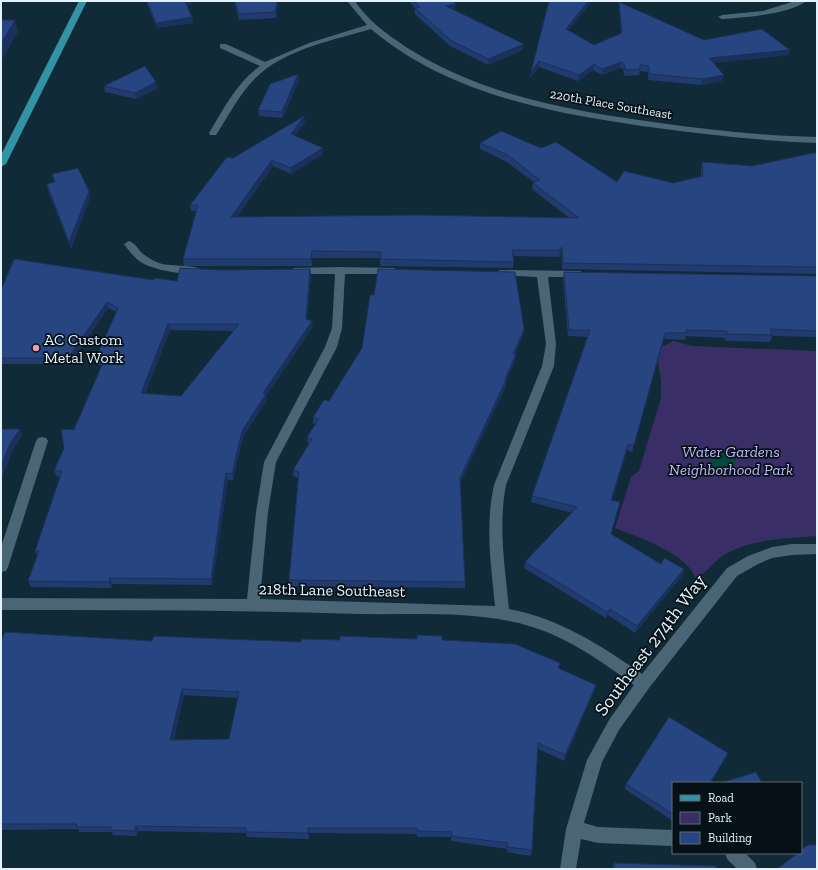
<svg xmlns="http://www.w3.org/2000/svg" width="818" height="870" viewBox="0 0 818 870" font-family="'Zilla Slab',serif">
	<rect width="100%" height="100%" fill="#102a38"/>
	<path fill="#392f66" d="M674,341L692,346L817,351V536C789,538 755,539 729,552C717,558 706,572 696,580C690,554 637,537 615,528L631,477L639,471L661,398V381L656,349Z"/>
	<polygon fill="#024940" points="721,449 732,452 736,460 732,474 728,477 716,474 712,470 710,461 714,451"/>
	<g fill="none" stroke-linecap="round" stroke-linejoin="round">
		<g fill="#4a6676" fill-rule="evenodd">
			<path d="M347,1H355C368,21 387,34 406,47C482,96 572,111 660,123C712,130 764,136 817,137V143C763,141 710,135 657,128C557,114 450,96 371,29C337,39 288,49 261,73C241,90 230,114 216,135H210L209,133C223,110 237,82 260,66L220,48V44H226L265,62L309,43L367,25Z"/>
			<path d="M795,1H806C791,14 742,18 722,19L718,17L722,15L763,11Z"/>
			<path d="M129,241C135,243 138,249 142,253C148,258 155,262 162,264C171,266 197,265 201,270C193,279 154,269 144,264C135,259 130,252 124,244Z"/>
			<path d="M340,267L394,268L399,271L394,274H345L342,328L337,347L276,462L268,512L260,599L495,606C491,565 485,526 494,485L542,366L546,344L537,277L496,275L495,273L500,270L580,271L585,274L580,277H548L556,344L554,366L506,485C498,527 505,567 509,609C559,618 602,646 642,674L727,568L748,556L772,547L792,544H817V554L792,555L772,558L758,564L737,576L649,688L619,730L602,762L584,823L598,827L673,830V846L598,843L581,839L576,869H560L566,829L587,760L609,720L634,685C602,662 568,637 529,626C476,610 415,615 360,614C241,610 121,610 1,610V598L247,599L256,512L264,462L325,347L332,328L335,274H294L289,271L294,268Z"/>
			<polygon points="42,437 46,438 48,441 8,567 6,571 1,572 1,547 36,441 38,438"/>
			<polygon points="725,853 745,853 755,863 757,869 737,869 727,859"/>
		</g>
		<polygon fill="#3392a3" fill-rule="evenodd" points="79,1 87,1 6,164 1,167 1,155"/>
	</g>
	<g fill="#213b6f" fill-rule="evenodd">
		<polygon points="146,1 196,1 187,6 192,17 193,23 157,28"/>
		<polygon points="234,1 278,1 276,18 239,20"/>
		<polygon points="408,1 453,1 456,4 455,9 453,10 523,50 488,65 450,46 415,14 415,8"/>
		<polygon points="549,1 592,1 568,30 594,45 621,33 619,7 619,2 704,40 789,55 713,63 722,81 701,85 648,80 648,72 640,71 639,75 624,76 623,68 620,68 602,75 593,70 578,81 539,67 530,78"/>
		<polygon points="298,74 299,80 283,118 259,116 258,110"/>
		<polygon points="104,86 158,88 136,99 105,92"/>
		<polygon points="304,116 305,122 295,136 323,154 291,174 273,166 237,217 569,218 532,189 533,183 534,182 505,161 480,149 480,143 617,182 673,183 701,176 701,168 702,162 752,166 817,153 817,274 562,269 561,253 559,257 513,256 514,262 513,268 380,266 380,258 312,258 312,266 184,266 183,259 196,211 191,211 190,205 233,158"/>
		<polygon points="52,174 89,191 90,198 71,249 48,190 47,184 54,182"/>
		<path d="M310,269L311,275L307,319L313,327L266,396L267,400L243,437L233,480H228L212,585L112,584L111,588L31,587L28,581L37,555L35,551L60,477H57L54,471L103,365H98L96,358L116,312L108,308L70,364H1V290L153,280L177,281L222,270ZM170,330L233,331L181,396L145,394Z"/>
		<polygon points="564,272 817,276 817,337 772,336 770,342 725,341 725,338 686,336 685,340 664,339 632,452 627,450 612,500 620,502 611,534 661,564 684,569 682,576 635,633 608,615 606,618 524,568 525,562 572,513 531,502 532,496 588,337 568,336 563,279"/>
		<polygon points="524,329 523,335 515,354 515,361 506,381 506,386 460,483 465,582 465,588 290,586 289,580 298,478 293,476 293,470 309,444 308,444 307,437 315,424 313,424 313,417 329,401 362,348"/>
		<path d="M340,640H442L560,663L559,669L596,685L594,691L564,761L538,749L532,850L531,856L507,852V849L451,841V837H417V834L309,833V839L247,837L246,833L138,831L137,836L113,835L112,832H79L78,829L1,830V641H152L301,642ZM184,695L238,698L229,739L174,740Z"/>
		<polygon points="728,753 725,759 711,783 673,783 673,821 625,789 626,784"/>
		<polygon points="614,863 716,869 612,869"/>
	</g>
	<g fill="#1b305a">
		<polygon points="185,1 196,1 186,7"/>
		<polygon points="277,1 278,1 276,18 275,12"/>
		<polygon points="588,1 592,1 565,34 566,29"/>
		<polygon points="456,4 455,9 446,12 446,6"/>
		<polygon points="192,17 193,23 157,28 156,23"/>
		<polygon points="15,20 18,32 1,62 1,44"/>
		<polygon points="524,44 523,50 488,65 488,59"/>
		<polygon points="790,50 789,55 707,64 709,58"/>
		<polygon points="539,61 539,67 530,78 531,72"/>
		<polygon points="621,62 620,68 602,75 602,69"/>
		<polygon points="594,64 593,70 578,81 579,75"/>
		<polygon points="298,74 299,80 283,118 282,112"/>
		<polygon points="724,75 722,81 701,85 703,79"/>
		<polygon points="156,82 158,88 136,99 135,93"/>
		<polygon points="304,116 305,122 292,140 291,134"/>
		<polygon points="323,148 323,154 291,174 290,168"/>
		<polygon points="272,160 273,166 232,223 231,217"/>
		<polygon points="89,191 90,198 71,249 69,242"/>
		<polygon points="562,247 561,253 559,257 560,250"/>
		<polygon points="312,251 312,266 311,259"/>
		<polygon points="310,269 311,275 306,326 306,319"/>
		<polygon points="107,302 108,308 70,364 68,358"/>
		<polygon points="312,321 313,327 266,396 267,400 243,437 233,480 232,474 242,431 263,393"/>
		<polygon points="168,324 170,330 142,400 141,393"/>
		<polygon points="524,329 523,335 512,360 513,354"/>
		<polygon points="665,333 664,339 632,452 634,445"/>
		<polygon points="516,354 515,361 506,381 506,386 460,484 460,478"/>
		<polygon points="20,429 22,436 13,450 1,480 1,466 10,444"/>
		<polygon points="628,444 627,450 610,507 611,500"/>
		<polygon points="226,473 228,480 212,585 211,579"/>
		<polygon points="684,569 682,576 635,633 637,626"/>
		<polygon points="110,578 112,584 111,588 109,582"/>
		<polygon points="610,609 608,615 606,618 607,612"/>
		<polygon points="596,685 594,691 564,761 565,755"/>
		<polygon points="182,689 184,695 172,745 170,740"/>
		<polygon points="728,753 725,759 711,783 710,783"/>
		<polygon points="136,826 138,831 137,836 135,831"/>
		<polygon points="308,828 309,833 309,839 308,833"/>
	</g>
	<g fill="#264581" stroke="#1b305a" fill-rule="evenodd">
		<polygon points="147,1 185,1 192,17 156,23"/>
		<polygon points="235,1 277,1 275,12 239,14"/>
		<polygon points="414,1 453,1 456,4 446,6 524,44 488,59 450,40 415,8 420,7"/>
		<polygon points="549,1 588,1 566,29 594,45 622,33 619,2 704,40 762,29 790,50 709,58 724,75 703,79 649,74 649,66 640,65 640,69 625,70 624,63 621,62 602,69 594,64 579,75 539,61 531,72"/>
		<polygon points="1,20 15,20 1,44"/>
		<polygon points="145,66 156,82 135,93 104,86"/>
		<polygon points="298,74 282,112 258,110 270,84"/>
		<polygon points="304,116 291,134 323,148 290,168 272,160 231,217 417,215 579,218 533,183 540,180 506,154 480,143 501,131 541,148 556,142 617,182 624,171 673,183 703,176 702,162 752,166 813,153 817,153 817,267 563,263 562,247 560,250 512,250 514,262 380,259 381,252 312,251 311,259 183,259 198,205 190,205 227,157 233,158"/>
		<polygon points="78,168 89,191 69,242 47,184 55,182 52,174"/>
		<path d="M14,259L153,280L155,278L177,281L180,268L222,270L310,269L306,319L312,321L263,393L266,394L242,431L232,474L226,473L211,579L110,578L109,582L28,581L39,551H35L62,471H54L64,448L61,429L74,430L105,358H96L118,308L107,302L68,358H1V290ZM168,324H239L181,396L141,393Z"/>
		<polygon points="378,269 515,272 524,329 513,354 516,354 505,379 506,380 460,478 465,582 289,580 299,472 293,470 312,439 307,437 319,419 313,417 324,400 329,401 362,348 370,295 374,295"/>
		<polygon points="564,272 817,276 817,331 770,329 772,335 727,334 726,331 686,330 687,333 665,333 634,445 628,444 611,500 620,502 611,534 661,564 664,558 684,569 637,626 610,609 607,612 525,562 577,507 532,496 590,330 569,330"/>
		<polygon points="1,429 20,429 10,444 1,466"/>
		<path d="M5,632L152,641L154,636L301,642L302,639L340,640V636L417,639V635L442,636V640L515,644L560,663L558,668L596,685L565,755L538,743L532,850L507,847L508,843L451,836L452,832L417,831V828H308V833L246,832V828L136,826L135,831L111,830V827H76L77,824H1V641ZM182,689L239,692L229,739L170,740Z"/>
		<polygon points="669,717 728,753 710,783 673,783 673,814 626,784"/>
		<polygon points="756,772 762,783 720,783"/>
		<polygon points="808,845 815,845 817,847 817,869 777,869 798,853 801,853 801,850"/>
		<polygon points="614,863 716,866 716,869 615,869"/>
	</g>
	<circle fill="#f39aa9" stroke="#061117" stroke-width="1.5" cx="36" cy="348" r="4"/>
	<g text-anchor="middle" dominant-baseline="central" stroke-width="3.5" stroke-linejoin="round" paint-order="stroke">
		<g font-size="13" fill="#e3f2fc" stroke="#061117">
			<text transform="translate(611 104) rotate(10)">220th Place Southeast</text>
		</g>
		<g font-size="16" fill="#e3f2fc" stroke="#061117" text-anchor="start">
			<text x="44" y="339">AC Custom<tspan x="44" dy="18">Metal Work</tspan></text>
		</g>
		<g font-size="16" font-style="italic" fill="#beb9f3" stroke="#061117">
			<text x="731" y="451">Water Gardens<tspan x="731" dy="18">Neighborhood Park</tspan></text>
		</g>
		<g font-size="16" fill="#e3f2fc" stroke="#061117">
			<text transform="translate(332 590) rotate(1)">218th Lane Southeast</text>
		</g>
		<g font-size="19" fill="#e3f2fc" stroke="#061117">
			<text transform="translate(650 645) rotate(-53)">Southeast 274th Way</text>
		</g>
	</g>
	<rect width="818" height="870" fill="none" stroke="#e3f2fc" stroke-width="4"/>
	<rect x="672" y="782" width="130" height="72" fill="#061117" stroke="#5e6b73"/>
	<rect x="680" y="795" width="20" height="6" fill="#3392a3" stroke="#5e6b73"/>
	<text x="708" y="802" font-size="12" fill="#e3f2fc">Road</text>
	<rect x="680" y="812" width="20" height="12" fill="#392f66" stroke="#5e6b73"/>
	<text x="708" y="822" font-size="12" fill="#e3f2fc">Park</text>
	<rect x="680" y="832" width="20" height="12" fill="#264581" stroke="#5e6b73"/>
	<text x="708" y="842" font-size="12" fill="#e3f2fc">Building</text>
</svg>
